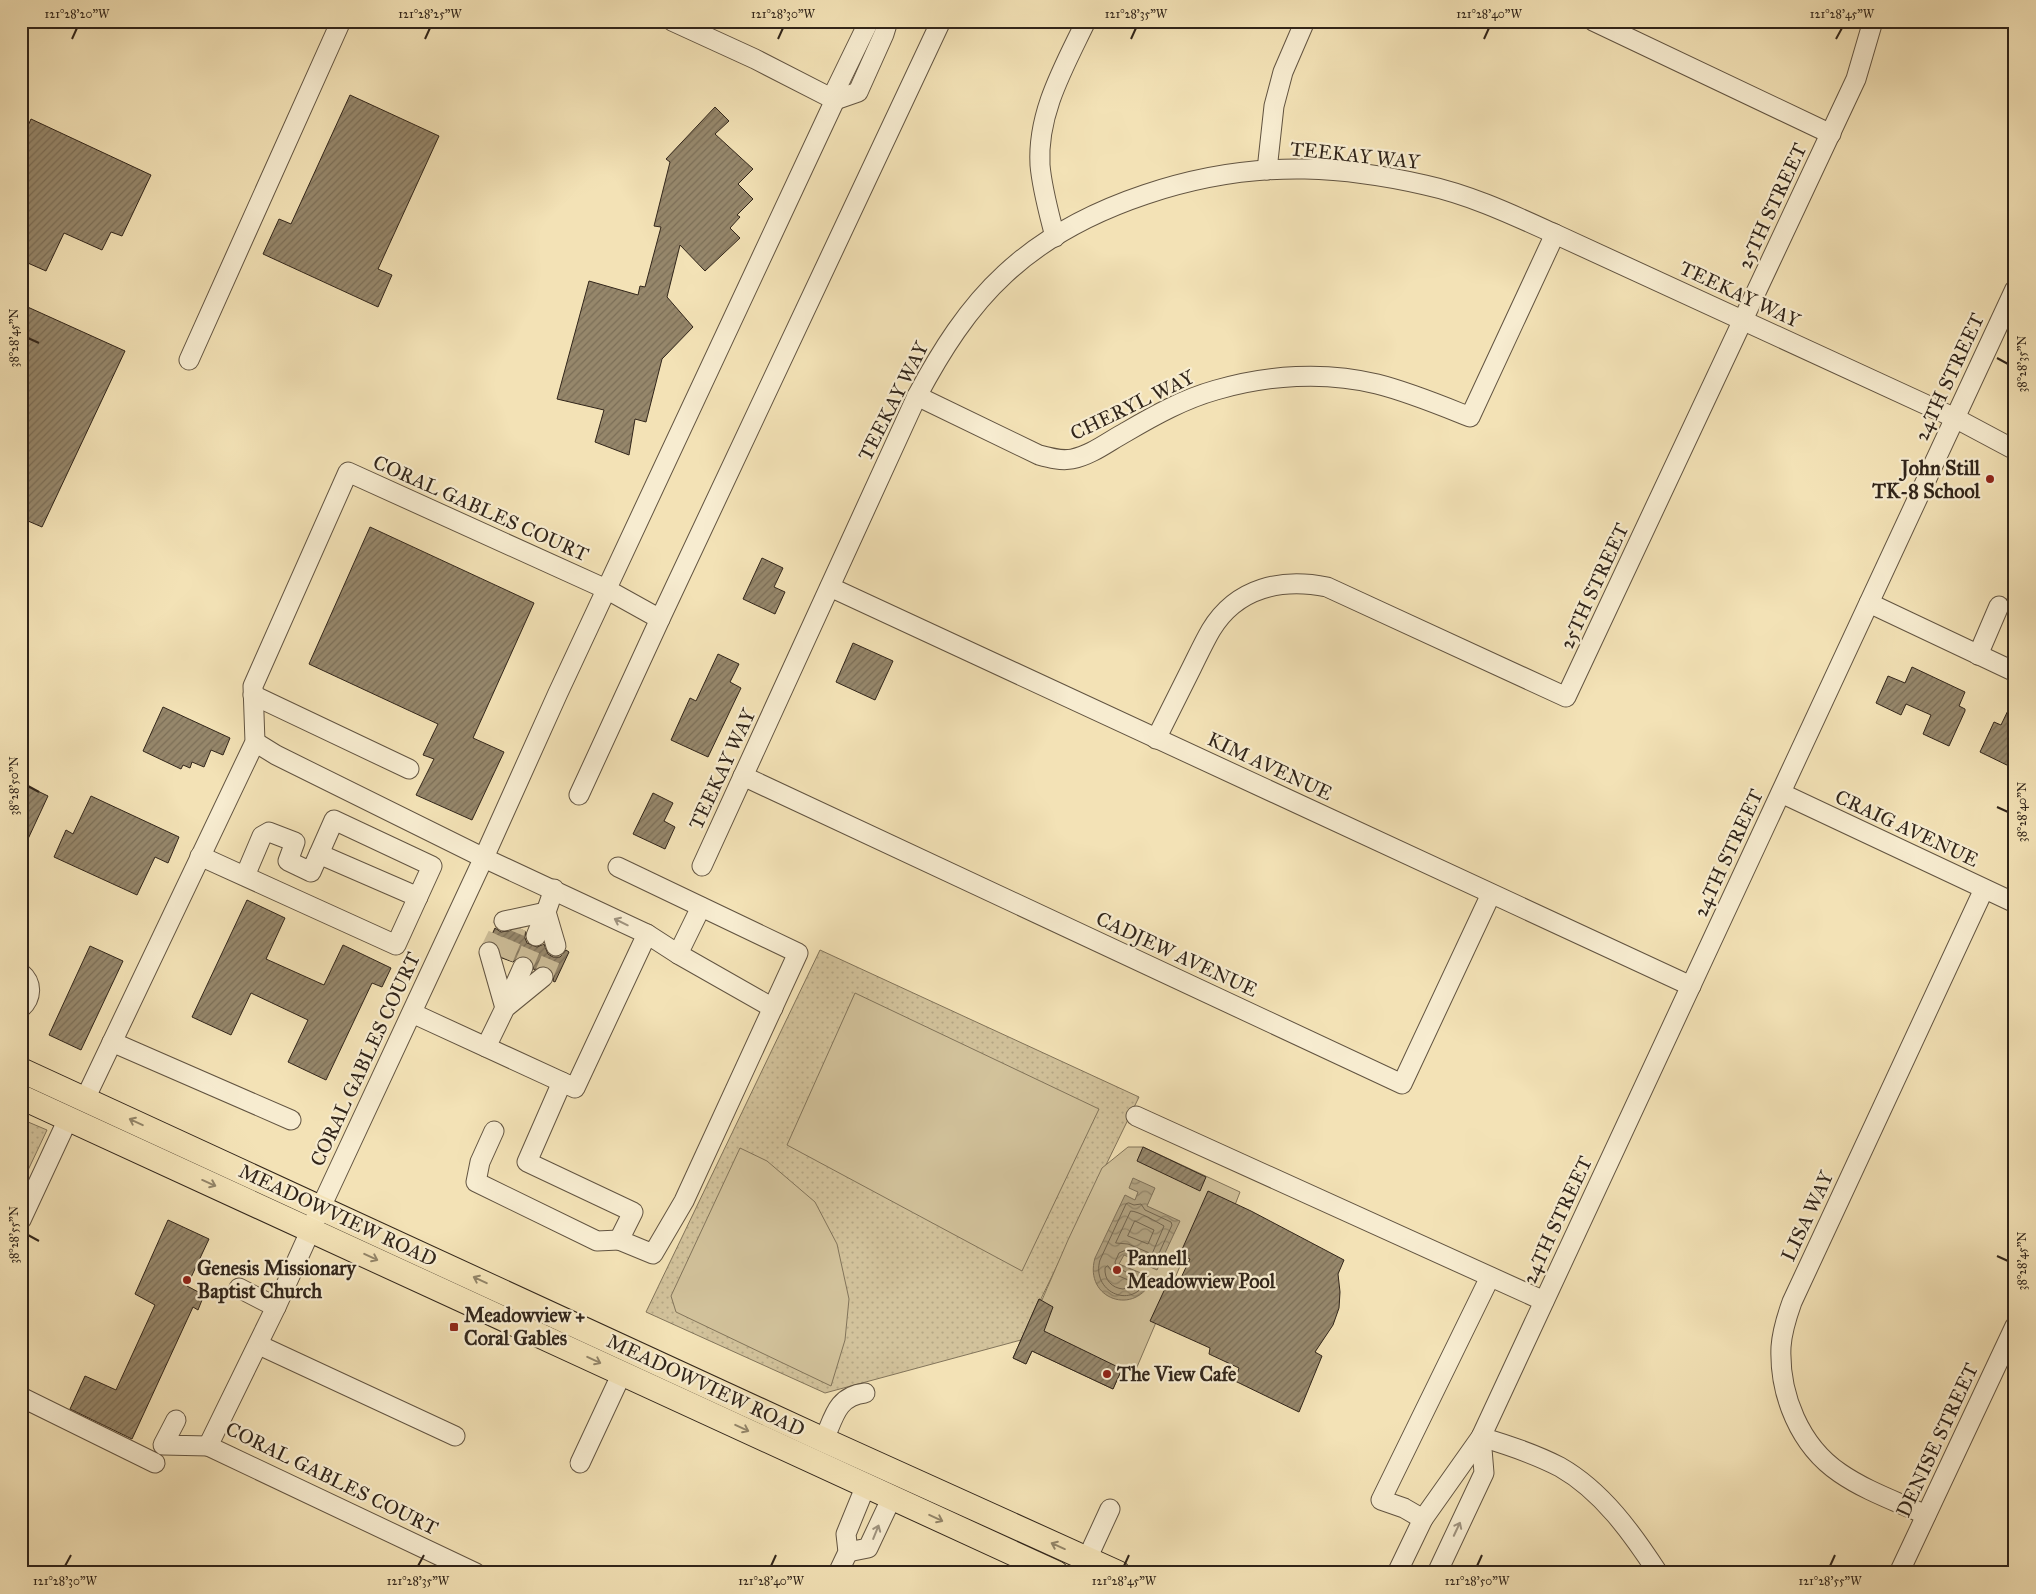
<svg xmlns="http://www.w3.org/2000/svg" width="2036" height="1594" viewBox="0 0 2036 1594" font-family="'IM FELL Great Primer',serif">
	<defs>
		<pattern id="grass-dots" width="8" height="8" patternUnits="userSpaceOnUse" patternTransform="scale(1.25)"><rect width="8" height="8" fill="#d2c29b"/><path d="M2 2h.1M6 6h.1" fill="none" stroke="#b5a785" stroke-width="1.8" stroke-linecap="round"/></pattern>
		<pattern id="water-waves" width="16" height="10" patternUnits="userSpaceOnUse" patternTransform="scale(1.25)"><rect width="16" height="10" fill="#b1a281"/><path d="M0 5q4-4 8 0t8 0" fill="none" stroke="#918469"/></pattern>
		<pattern id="building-hatch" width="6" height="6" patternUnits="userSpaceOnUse" patternTransform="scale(1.25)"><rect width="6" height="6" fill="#96876b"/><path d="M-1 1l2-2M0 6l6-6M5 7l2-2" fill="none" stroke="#7b6e57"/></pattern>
	</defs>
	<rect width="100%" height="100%" fill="#f3e2b6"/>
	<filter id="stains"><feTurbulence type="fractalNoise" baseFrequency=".004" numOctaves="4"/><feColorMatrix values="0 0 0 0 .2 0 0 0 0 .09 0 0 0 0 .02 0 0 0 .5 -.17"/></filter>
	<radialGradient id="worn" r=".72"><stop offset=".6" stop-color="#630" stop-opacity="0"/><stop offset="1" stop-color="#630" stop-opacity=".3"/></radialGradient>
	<g fill="url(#grass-dots)" stroke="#82745a">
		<polygon points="820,950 1139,1097 1021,1340 825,1393 646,1312"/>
		<polygon points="21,1119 47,1130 21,1185"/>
	</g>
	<g fill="#d2c29b" stroke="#82745a">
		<polygon points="855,993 1099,1109 1022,1271 787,1145"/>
		<polygon points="1128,1147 1143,1147 1240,1192 1235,1205 1210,1196 1134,1374 1122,1369 1113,1389 1032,1351 1026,1364 1013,1358 1039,1299 1042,1300 1068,1240 1102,1168"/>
		<polygon points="740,1148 767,1161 815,1202 837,1244 849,1299 845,1340 831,1386 676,1312 671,1296"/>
	</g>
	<path fill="url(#water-waves)" stroke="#7e7058" d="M1133,1178L1155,1188L1147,1206L1180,1221L1157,1270L1124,1255L1119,1264L1153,1278C1136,1318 1083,1299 1095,1258L1125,1195L1135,1200L1138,1192L1129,1188Z"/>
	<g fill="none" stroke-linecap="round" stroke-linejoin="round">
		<g stroke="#71644e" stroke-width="1">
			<path d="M1129,1203L1134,1205L1141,1204L1145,1210L1171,1222L1172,1225L1155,1262L1126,1250L1119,1253L1115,1262L1116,1267L1146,1282C1130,1310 1091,1291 1100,1260L1126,1204Z"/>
			<path d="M1131,1211C1138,1211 1157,1222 1164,1226L1152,1254L1128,1244L1116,1243Z"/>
			<polygon points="1135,1221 1154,1230 1148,1244 1128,1236"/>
			<path d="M1108,1266L1114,1274L1133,1282L1134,1286L1123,1289C1112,1288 1104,1280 1105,1268Z"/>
		</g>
	</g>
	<g fill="url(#building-hatch)" stroke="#31251a">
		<polygon points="350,95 439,136 378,269 392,275 378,307 263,254 279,219 291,224"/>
		<polygon points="715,107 729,121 715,134 753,169 738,184 753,199 737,215 740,217 730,228 740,238 705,271 680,245 667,297 693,327 662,359 646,422 635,419 629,455 595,442 604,410 557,399 589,281 638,295 640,286 645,287 661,227 654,226 670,162 666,159"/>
		<polygon points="31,119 151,175 122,236 111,232 102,250 64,233 46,271 21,260 21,141"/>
		<polygon points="21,304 125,351 42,527 21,518 21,458 26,447 21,445"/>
		<polygon points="370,527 534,603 473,738 504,752 472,820 416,795 434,759 423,755 438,724 309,664"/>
		<polygon points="762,558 783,568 774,587 785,592 775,614 743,599"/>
		<polygon points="853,643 893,661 875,700 836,682"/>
		<polygon points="718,654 739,664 730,682 741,688 708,757 671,740 690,698 696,701"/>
		<polygon points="1912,667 1965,692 1959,706 1965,709 1965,711 1949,746 1923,734 1931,715 1906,704 1901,715 1876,703 1888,676 1905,683"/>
		<polygon points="2015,696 2015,769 1980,752 1994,722 2001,725"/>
		<polygon points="163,707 230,738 223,755 211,750 204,767 192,762 190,768 183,765 181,769 143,751"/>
		<polygon points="21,783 48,796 21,854"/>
		<polygon points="653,793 673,803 664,821 675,827 665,849 633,834"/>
		<polygon points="91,796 179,837 168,863 155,857 137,895 54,857 66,830 73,834"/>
		<polygon points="247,900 285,918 266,959 324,985 343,945 391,968 382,987 372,983 326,1080 288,1062 308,1020 251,993 231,1035 192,1017"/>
		<polygon points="495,928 501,932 520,929 526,932 525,938 527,943 537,947 544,944 548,954 553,957 560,957 566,950 569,952 555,982 553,981 554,976 551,970 542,966 534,970 532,961 528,957 521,956 513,962 502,958 497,944 489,941"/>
		<polygon points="90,946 123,961 81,1050 49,1035"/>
		<polygon points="1143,1147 1206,1177 1200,1191 1137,1161"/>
		<polygon points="1208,1191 1251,1211 1344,1260 1338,1274 1340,1292 1339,1308 1333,1325 1315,1352 1322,1356 1299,1412 1235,1381 1239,1368 1209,1354 1210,1348 1150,1321 1169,1280 1178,1284 1190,1259 1180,1254"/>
		<polygon points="168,1220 209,1239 187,1286 204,1295 198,1310 193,1307 132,1439 70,1409 85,1376 116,1390 155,1305 135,1294"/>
		<polygon points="1039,1299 1053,1307 1044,1331 1122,1369 1113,1389 1032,1351 1026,1364 1013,1358"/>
	</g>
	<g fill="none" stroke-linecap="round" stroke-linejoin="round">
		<g stroke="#ccbc97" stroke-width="19" stroke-dasharray="19 9" stroke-linecap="butt">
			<polyline points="489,952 504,921"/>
			<polyline points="504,958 517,927"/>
			<polyline points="523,967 536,936"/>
			<polyline points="543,977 556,946"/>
		</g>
		<defs>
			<g id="minor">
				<polyline points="672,21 755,59 835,100 858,92 884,34 888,21"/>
				<polyline points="1593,21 1831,134"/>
				<polyline points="1267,170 1274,106 1283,72 1305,21"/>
				<path d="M1055,237C1049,213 1042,189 1040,165C1037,113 1064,67 1086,21"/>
				<polyline points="189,360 341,21"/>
				<path d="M917,396L1039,455C1050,458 1061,461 1072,459C1092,455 1109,441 1126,432C1155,415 1184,399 1216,390C1267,375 1325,371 1377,384C1409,392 1440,405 1470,417L1555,234"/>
				<polyline points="830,587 1691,986"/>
				<polyline points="1869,603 2015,672"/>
				<polyline points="1978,655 1999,606"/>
				<polyline points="253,695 409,769"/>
				<path d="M1156,739C1168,715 1180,691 1192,667C1198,655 1204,642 1211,630C1237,587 1282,578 1327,587L1566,697L1856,79L1873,21"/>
				<polyline points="255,742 276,755 484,858 647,934 678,954"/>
				<polyline points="743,776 1402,1084 1491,894"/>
				<polyline points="1781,793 2015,903"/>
				<polyline points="579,795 660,619"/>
				<polyline points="319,854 418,897"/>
				<path d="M200,856C265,886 331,915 396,945L432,866L334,820L311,872L288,861L295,842L269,832L262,836L245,876"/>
				<path d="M702,866L917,396C941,351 968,308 1005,274C1080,204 1204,167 1305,169C1345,170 1386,176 1425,185C1471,195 1513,215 1555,234L1955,418L2015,450"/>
				<polyline points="554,889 546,912 556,946"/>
				<polyline points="701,907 678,954 773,1008"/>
				<polyline points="504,921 546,912"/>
				<polyline points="536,936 546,912"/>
				<polyline points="489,952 505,1008"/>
				<path d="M21,973C33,983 32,998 21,1008"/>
				<polyline points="506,1005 523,967"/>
				<polyline points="412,1013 575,1088 647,934"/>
				<polyline points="112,1042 291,1120"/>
				<polyline points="486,1047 505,1008 543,977"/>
				<polyline points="562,1082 527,1162 633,1212 619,1240 653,1254 684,1201 798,953 618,867"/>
				<polyline points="85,1099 255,742 253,686 348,472 606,589 660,619 941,21"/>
				<polyline points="1136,1116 1544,1301"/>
				<polyline points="494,1131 480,1162 476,1182 597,1241 619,1240"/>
				<polyline points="21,1220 68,1119"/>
				<polyline points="239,1288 276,1307"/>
				<polyline points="259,1345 455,1436"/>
				<polyline points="21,1397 155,1463"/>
				<polyline points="176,1420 163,1445 208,1446"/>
				<path d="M1481,1437C1508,1445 1535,1454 1560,1467C1602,1491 1632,1533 1658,1573"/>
				<path d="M824,1440C834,1417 837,1396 865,1393"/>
				<polyline points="580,1463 622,1373"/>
				<path d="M1926,1515C1898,1502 1866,1491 1840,1473C1800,1446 1779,1395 1781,1347C1782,1331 1787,1316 1792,1302L1984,889"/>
				<polyline points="1423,1519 1404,1508 1381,1500 1490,1277"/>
				<polyline points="848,1552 868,1548 892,1497"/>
				<polyline points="1087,1559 1110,1509"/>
				<polyline points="476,1573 208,1446 276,1307 321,1207 486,853 558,693 835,100 836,89 869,21"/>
				<polyline points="838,1573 848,1552 846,1534 866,1485"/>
				<polyline points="1397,1573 1423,1519 1481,1437 2015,289"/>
				<polyline points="1437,1573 1484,1473 1481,1437"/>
				<polyline points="1899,1573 2015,1326"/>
			</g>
			<g id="major">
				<polyline points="21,1070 824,1440 1118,1573"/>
				<polyline points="21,1097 1056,1573"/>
			</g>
		</defs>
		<use href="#minor" stroke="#625441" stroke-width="21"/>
		<use href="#major" stroke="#31251a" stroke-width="26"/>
		<use href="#minor" stroke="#f7ecd0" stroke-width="19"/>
		<use href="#major" stroke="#f3e2b6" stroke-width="24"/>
	</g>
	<defs><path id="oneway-shaft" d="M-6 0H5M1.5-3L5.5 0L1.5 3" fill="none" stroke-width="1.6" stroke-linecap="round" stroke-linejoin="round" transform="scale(1.25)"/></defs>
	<g stroke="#9e927e">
		<use href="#oneway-shaft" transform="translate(621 922) rotate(-154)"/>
		<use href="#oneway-shaft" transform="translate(1457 1529) rotate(-65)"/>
		<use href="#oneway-shaft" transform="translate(876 1532) rotate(-68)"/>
	</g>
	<g stroke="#928468">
		<use href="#oneway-shaft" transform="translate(136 1122) rotate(-155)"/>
		<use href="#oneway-shaft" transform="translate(209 1183) rotate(24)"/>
		<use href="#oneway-shaft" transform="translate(371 1257) rotate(25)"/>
		<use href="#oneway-shaft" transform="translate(480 1280) rotate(-155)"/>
		<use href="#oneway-shaft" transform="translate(594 1360) rotate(25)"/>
		<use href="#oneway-shaft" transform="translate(742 1428) rotate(25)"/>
		<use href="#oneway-shaft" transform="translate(936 1518) rotate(25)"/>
		<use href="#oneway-shaft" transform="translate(1058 1546) rotate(-156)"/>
	</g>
	<path fill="none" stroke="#31251a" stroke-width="2" d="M72,39L77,28M425,39L430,28M778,39L783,28M1131,39L1136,28M1484,39L1489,28M1836,39L1842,28M28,338L39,343M1997,358L2008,364M28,786L39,792M1997,807L2008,812M28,1235L39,1241M1997,1256L2008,1261M65,1566L71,1555M418,1566L424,1555M771,1566L776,1555M1124,1566L1129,1555M1477,1566L1482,1555M1830,1566L1835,1555"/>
	<g fill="#8f2418" stroke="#f7ecd0" stroke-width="2">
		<circle cx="1990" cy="479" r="5"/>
		<circle cx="1117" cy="1270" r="5"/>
		<circle cx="187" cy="1280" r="5"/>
		<rect x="449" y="1322" width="10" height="10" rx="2.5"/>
		<circle cx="1107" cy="1374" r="5"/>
	</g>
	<g text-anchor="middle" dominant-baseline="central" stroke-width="4.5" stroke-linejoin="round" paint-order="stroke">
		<g font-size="20" fill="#31251a" stroke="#f7ecd0">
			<text transform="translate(1355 155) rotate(6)">TEEKAY WAY</text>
			<text transform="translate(1772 206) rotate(-65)">25TH STREET</text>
			<text transform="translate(1740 294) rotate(25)">TEEKAY WAY</text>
			<text transform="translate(1949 377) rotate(-65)">24TH STREET</text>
			<text transform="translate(893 401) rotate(-63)">TEEKAY WAY</text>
			<text transform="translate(1132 405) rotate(-26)">CHERYL WAY</text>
			<text transform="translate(481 508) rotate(24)">CORAL GABLES COURT</text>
			<text transform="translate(1594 586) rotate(-65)">25TH STREET</text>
			<text transform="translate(1270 766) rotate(25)">KIM AVENUE</text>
			<text transform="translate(722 769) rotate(-65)">TEEKAY WAY</text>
			<text transform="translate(1907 828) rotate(25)">CRAIG AVENUE</text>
			<text transform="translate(1728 853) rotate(-65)">24TH STREET</text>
			<text transform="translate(1177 954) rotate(25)">CADJEW AVENUE</text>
			<text transform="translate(365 1059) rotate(-65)">CORAL GABLES COURT</text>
			<text transform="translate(338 1215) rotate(25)">MEADOWVIEW ROAD</text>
			<text transform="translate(1807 1216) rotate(-65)">LISA WAY</text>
			<text transform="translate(1557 1220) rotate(-65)">24TH STREET</text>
			<text transform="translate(706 1385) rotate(25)">MEADOWVIEW ROAD</text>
			<text transform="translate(1937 1440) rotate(-65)">DENISE STREET</text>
			<text transform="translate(332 1478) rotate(26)">CORAL GABLES COURT</text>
		</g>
		<g font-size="20" font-weight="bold" fill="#31251a" stroke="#f7ecd0" text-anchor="start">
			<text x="1980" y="468" text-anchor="end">John Still<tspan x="1980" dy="23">TK-8 School</tspan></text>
			<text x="1127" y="1258">Pannell<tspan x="1127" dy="23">Meadowview Pool</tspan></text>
			<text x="197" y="1268">Genesis Missionary<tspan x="197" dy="23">Baptist Church</tspan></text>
			<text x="464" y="1315">Meadowview +<tspan x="464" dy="23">Coral Gables</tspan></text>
			<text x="1117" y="1374">The View Cafe</text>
		</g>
	</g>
	<rect width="2036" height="1594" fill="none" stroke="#f3e2b6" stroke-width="55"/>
	<rect x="28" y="28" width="1980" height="1538" fill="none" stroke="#31251a" stroke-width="2"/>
	<g font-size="12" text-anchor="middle" fill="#31251a">
		<text x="77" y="18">121°28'20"W</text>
		<text x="430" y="18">121°28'25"W</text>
		<text x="783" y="18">121°28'30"W</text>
		<text x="1136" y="18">121°28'35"W</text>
		<text x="1489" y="18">121°28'40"W</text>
		<text x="1842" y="18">121°28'45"W</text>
		<text transform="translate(14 338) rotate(-90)" y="4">38°28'45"N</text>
		<text transform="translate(2022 364) rotate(-90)" y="4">38°28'35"N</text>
		<text transform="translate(14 786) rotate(-90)" y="4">38°28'50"N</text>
		<text transform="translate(2022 812) rotate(-90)" y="4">38°28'40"N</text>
		<text transform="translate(14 1235) rotate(-90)" y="4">38°28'55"N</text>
		<text transform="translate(2022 1261) rotate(-90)" y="4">38°28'45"N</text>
		<text x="65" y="1585">121°28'30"W</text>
		<text x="418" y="1585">121°28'35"W</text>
		<text x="771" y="1585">121°28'40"W</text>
		<text x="1124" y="1585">121°28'45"W</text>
		<text x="1477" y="1585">121°28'50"W</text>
		<text x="1830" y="1585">121°28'55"W</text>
	</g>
	<rect width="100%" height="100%" filter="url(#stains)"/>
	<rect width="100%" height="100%" fill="url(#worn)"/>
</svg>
